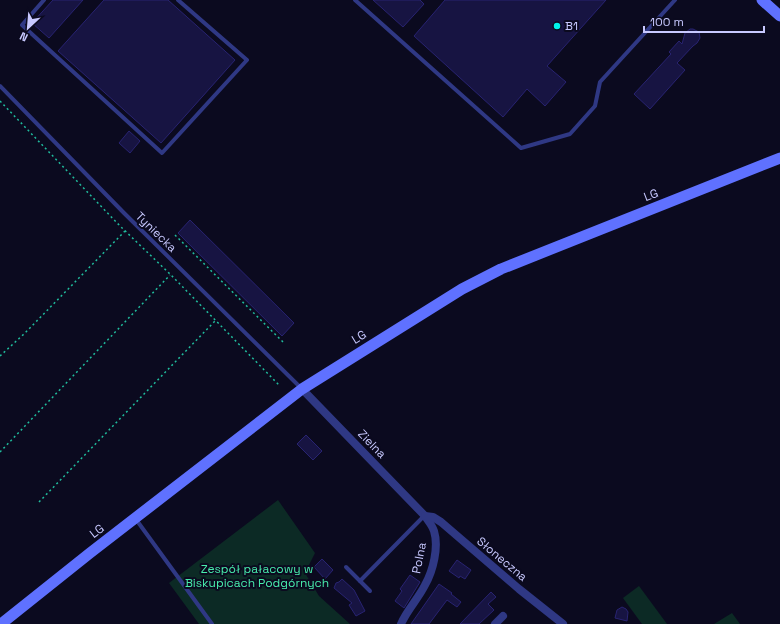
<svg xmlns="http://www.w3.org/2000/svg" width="780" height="624" viewBox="0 0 780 624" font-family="'Space Grotesk',sans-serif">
	<rect width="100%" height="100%" fill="#0b0a1f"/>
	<g fill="#0c2a25">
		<polygon points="278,500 315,553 305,573 319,596 350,624 199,624 169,583"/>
		<polygon points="639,586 667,624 642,624 623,598"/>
		<polygon points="732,613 740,624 714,624"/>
	</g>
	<g fill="#171442" stroke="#282371">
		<polygon points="53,0 83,0 49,38 32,23"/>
		<polygon points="104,0 168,0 235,60 161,143 58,51"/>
		<polygon points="373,0 420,0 424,4 403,27"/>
		<polygon points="445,0 606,0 547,66 566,82 545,106 527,89 503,117 414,36"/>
		<polygon points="690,29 693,29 699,32 700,38 697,43 693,46 677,63 685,70 650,109 634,94 671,54 669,52 679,41 682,44 685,33"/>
		<polygon points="129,131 140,141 130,153 119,143"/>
		<polygon points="190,220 294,323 282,336 178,233"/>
		<polygon points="306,435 322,451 313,460 297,444"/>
		<polygon points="322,559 333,570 325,579 314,567"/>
		<polygon points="457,560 471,570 465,579 460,576 459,578 449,571"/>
		<polygon points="410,575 420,582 404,608 395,601 402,591 400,589"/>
		<polygon points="342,579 354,590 365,611 356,616 349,605 352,603 334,588 336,583 339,582"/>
		<polygon points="439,584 452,593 451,594 461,602 457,607 447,600 429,624 411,624"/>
		<polygon points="491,592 496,597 488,604 494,610 479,624 460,624"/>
		<polygon points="622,607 626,609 628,612 627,621 615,618 617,610"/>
	</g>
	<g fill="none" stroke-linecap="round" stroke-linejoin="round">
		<g stroke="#20bc9d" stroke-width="1.5" stroke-dasharray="2 3" stroke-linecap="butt">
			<polyline points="0,101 120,226 171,275 279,385"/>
			<polyline points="175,235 285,344"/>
			<polyline points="0,356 25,333 125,231"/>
			<polyline points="0,452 170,275"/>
			<polyline points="39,502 216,320"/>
		</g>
		<g stroke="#2f3884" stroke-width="4">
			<polyline points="44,0 22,25 162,153 247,60 178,0"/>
			<polyline points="355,0 521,148 570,134 595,106 600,82 675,0"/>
			<polyline points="0,86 124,213 302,389"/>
			<polyline points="135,518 212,624"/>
			<polyline points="346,567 370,591"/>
			<polyline points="360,581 424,516"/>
		</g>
		<g stroke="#2f3884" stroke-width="8">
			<path d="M302,389L425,516C428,521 432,525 434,531C439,547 433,571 425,585C418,599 407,610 401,624"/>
			<polyline points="425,516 433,517 441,522 519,589 563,624"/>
			<polyline points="495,624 503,616"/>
		</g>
		<g stroke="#5f71ff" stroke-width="11">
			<polyline points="762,0 780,16"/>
			<polyline points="1,624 90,553 302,389 462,289 501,269 780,158"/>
		</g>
	</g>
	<circle fill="#00f3eb" stroke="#0b0a1f" stroke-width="1.5" cx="557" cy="26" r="4"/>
	<g text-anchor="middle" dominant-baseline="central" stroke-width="4" stroke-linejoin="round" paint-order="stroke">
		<g font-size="12" fill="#c8c9ff" stroke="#0b0a1f" text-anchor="start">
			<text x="565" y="26">B1</text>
		</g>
		<g font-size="12" fill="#c8c9ff" stroke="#0b0a1f">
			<text transform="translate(651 195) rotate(-21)">LG</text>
			<text transform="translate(156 232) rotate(44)">Tyniecka</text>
			<text transform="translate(359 337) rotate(-32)">LG</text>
			<text transform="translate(372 444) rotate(46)">Zielna</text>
			<text transform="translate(97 531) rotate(-38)">LG</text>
			<text transform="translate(419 558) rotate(-79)">Polna</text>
			<text transform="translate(502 559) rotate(40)">Słoneczna</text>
		</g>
		<g font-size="12" fill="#48ecac" stroke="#0b0a1f">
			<text x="257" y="569">Zespół pałacowy w<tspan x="257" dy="14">Biskupicach Podgórnych</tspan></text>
		</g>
	</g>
	<g transform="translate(28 28) rotate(206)" stroke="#0b0a1f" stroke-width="3" paint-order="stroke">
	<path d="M0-3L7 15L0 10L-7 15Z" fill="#c8c9ff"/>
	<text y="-6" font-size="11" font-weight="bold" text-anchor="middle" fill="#c8c9ff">N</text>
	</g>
	<path d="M644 26v6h120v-6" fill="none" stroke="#c8c9ff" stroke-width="2"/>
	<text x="650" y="26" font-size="12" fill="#c8c9ff" stroke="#0b0a1f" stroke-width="3" paint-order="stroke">100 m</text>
</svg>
